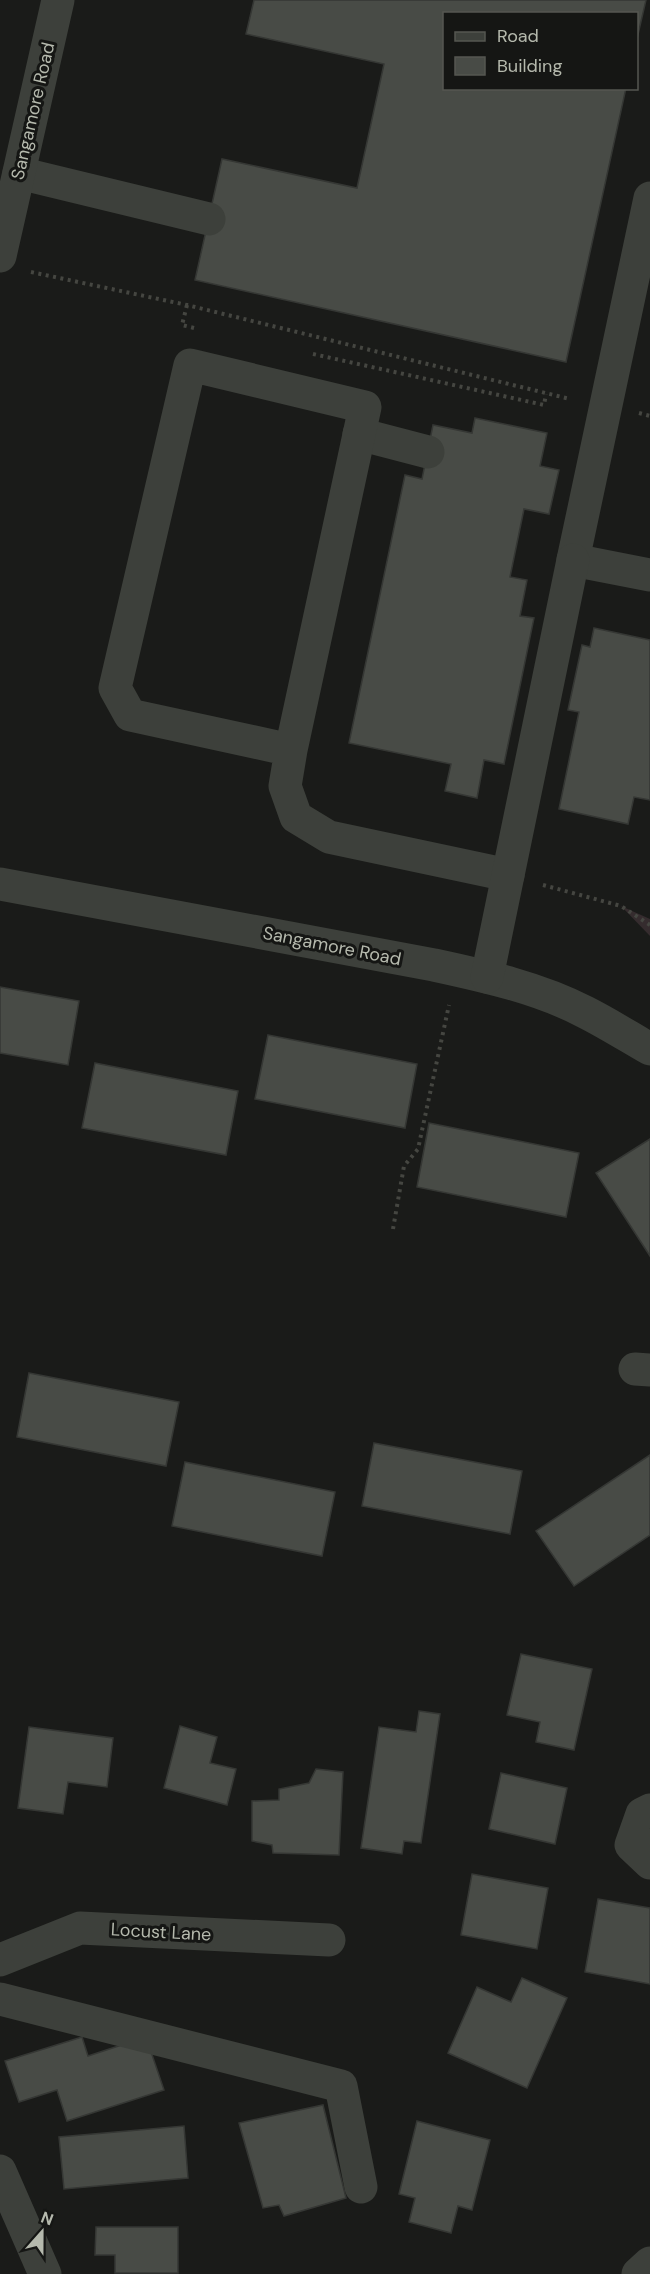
<svg xmlns="http://www.w3.org/2000/svg" width="650" height="2274" viewBox="0 0 650 2274" font-family="'DM Sans',sans-serif">
	<rect width="100%" height="100%" fill="#1a1b19"/>
	<polygon fill="#352c2e" points="621,906 650,919 650,936"/>
	<g fill="#484b46" stroke="#353734" stroke-width="1.5">
		<polygon points="254,0 646,0 636,43 636,14 444,14 444,88 626,88 566,362 195,280 222,159 357,188 384,64 246,34"/>
		<polygon points="475,418 547,433 540,466 559,470 549,514 524,509 510,577 527,580 520,616 534,618 504,764 484,760 477,798 445,791 451,764 349,743 405,475 422,479 433,425 472,433"/>
		<polygon points="594,628 650,640 650,800 634,797 628,824 559,809 579,712 568,710 582,645 590,647"/>
		<polygon points="0,987 79,1001 68,1065 0,1053"/>
		<polygon points="268,1035 417,1064 405,1128 255,1099"/>
		<polygon points="95,1063 238,1091 226,1155 82,1128"/>
		<polygon points="429,1123 579,1153 566,1217 417,1187"/>
		<polygon points="650,1139 650,1256 596,1173"/>
		<polygon points="29,1373 179,1402 166,1466 17,1437"/>
		<polygon points="374,1443 522,1471 510,1534 362,1506"/>
		<polygon points="650,1455 650,1535 574,1586 536,1531"/>
		<polygon points="185,1462 335,1492 322,1556 172,1526"/>
		<polygon points="521,1654 592,1669 574,1750 536,1742 540,1722 507,1715"/>
		<polygon points="419,1711 440,1714 421,1843 404,1841 402,1854 361,1848 379,1727 416,1732"/>
		<polygon points="180,1726 217,1737 210,1763 236,1769 227,1805 164,1788"/>
		<polygon points="29,1727 113,1738 107,1787 68,1782 63,1814 18,1808"/>
		<polygon points="316,1769 343,1772 339,1855 273,1853 272,1845 252,1841 252,1801 279,1800 279,1789 309,1783"/>
		<polygon points="501,1773 567,1788 555,1844 489,1829"/>
		<polygon points="472,1874 548,1888 537,1949 461,1935"/>
		<polygon points="598,1899 650,1908 650,1984 585,1972"/>
		<polygon points="522,1978 567,1998 527,2088 448,2053 477,1987 511,2002"/>
		<polygon points="82,2037 88,2056 146,2037 164,2090 67,2121 57,2090 19,2102 5,2061"/>
		<polygon points="323,2105 346,2198 284,2216 279,2205 263,2208 239,2123"/>
		<polygon points="417,2121 490,2140 472,2210 458,2206 451,2233 409,2222 415,2198 399,2194"/>
		<polygon points="184,2126 188,2178 64,2189 59,2137"/>
		<polygon points="96,2227 178,2227 178,2273 115,2273 115,2255 95,2255"/>
	</g>
	<g fill="none" stroke-linecap="round" stroke-linejoin="round">
		<g stroke="#454641" stroke-width="4" stroke-dasharray="3 4.5" stroke-linecap="butt">
			<polyline points="31,272 187,305 570,399"/>
			<polyline points="187,305 182,325 194,328"/>
			<polyline points="313,354 544,405 546,394"/>
			<polyline points="639,413 650,416"/>
			<polyline points="543,885 621,906 650,925"/>
			<polyline points="393,1229 404,1166 418,1149 449,1005"/>
		</g>
		<g stroke="#3d403b" stroke-width="33">
			<polyline points="19,173 209,219"/>
			<polyline points="650,198 573,560 650,575"/>
			<polyline points="0,256 58,0"/>
			<polyline points="359,434 428,452"/>
			<polyline points="291,750 130,715 115,688 190,365 365,407 291,750 285,786 296,817 329,837 508,875"/>
			<path d="M0,884L434,965C485,976 539,988 585,1012C607,1023 629,1037 650,1049"/>
			<polyline points="487,977 573,560"/>
			<polyline points="635,1369 650,1370"/>
			<polyline points="650,1810 642,1814 631,1845 650,1863"/>
			<polyline points="0,1960 80,1928 329,1940"/>
			<polyline points="0,1999 341,2086 361,2187"/>
			<polyline points="0,2171 45,2274"/>
			<polyline points="638,2274 650,2263"/>
		</g>
	</g>
	<g text-anchor="middle" dominant-baseline="central" stroke-width="6" stroke-linejoin="round" paint-order="stroke">
		<g font-size="18" fill="#b5b9ad" stroke="#151614">
			<text transform="translate(33 111) rotate(-77)">Sangamore Road</text>
			<text transform="translate(332 946) rotate(11)">Sangamore Road</text>
			<text transform="translate(161 1932) rotate(3)">Locust Lane</text>
		</g>
	</g>
	<rect x="443" y="12" width="195" height="78" fill="#151614" stroke="#555751" stroke-width="1.5"/>
	<rect x="455" y="32" width="30" height="9" fill="#3d403b" stroke="#555751" stroke-width="1.5"/>
	<text x="497" y="42" font-size="18" fill="#b5b9ad">Road</text>
	<rect x="455" y="57" width="30" height="18" fill="#484b46" stroke="#555751" stroke-width="1.5"/>
	<text x="497" y="72" font-size="18" fill="#b5b9ad">Building</text>
	<g transform="translate(42 2232) rotate(21)" stroke="#151614" stroke-width="4.5" paint-order="stroke">
	<path d="M0-4.5L10 22L0 15L-10 22Z" fill="#b5b9ad"/>
	<text y="-9" font-size="16" font-weight="bold" text-anchor="middle" fill="#b5b9ad">N</text>
	</g>
</svg>
